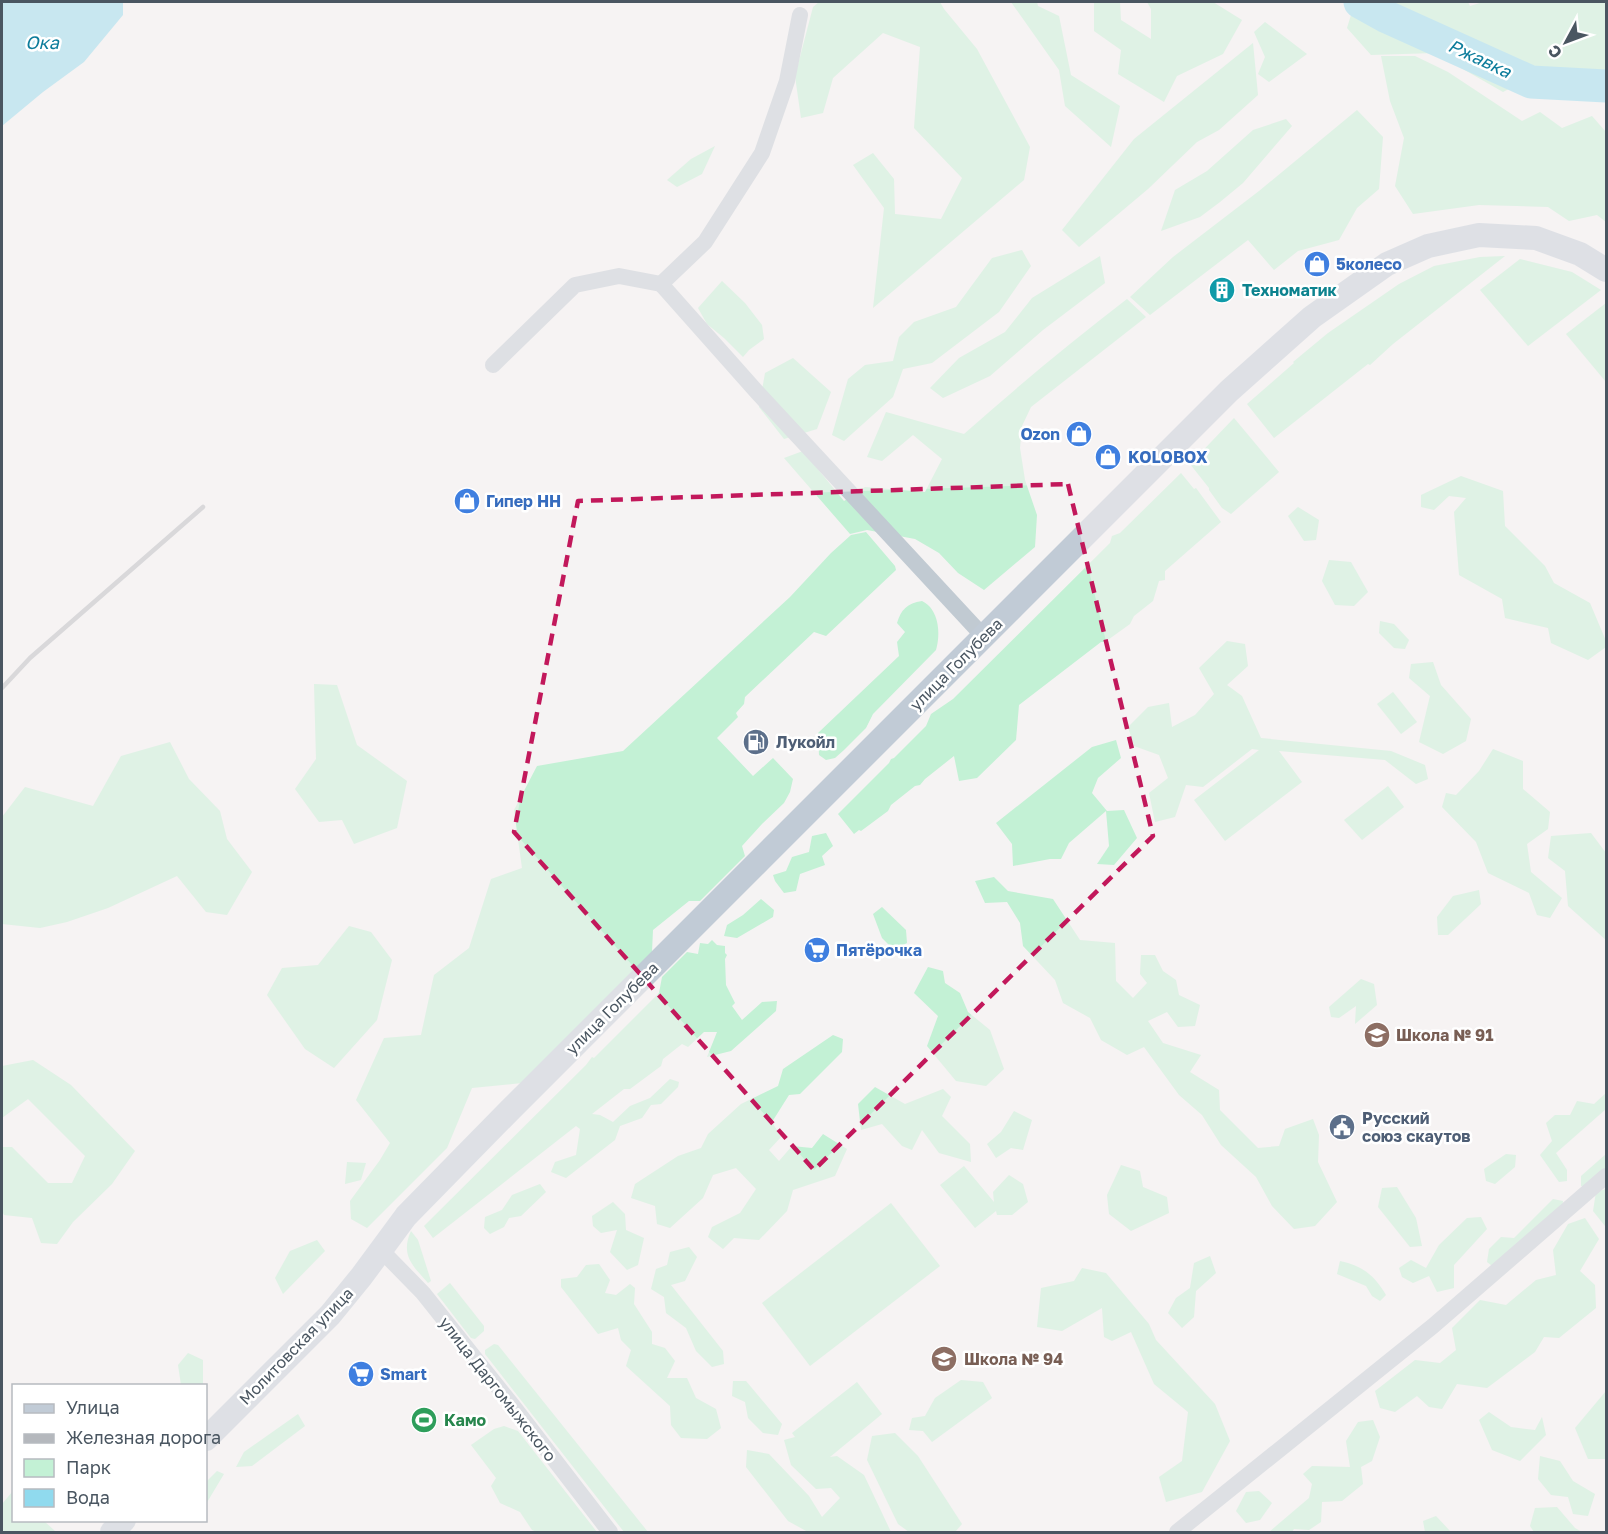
<svg xmlns="http://www.w3.org/2000/svg" width="1608" height="1534" viewBox="0 0 1608 1534" font-family="'Golos Text',sans-serif">
	<rect width="100%" height="100%" fill="#f5f3f3"/>
	<g fill="#c3f1d5">
		<polygon points="819,2 940,2 944,9 977,49 1030,147 1024,180 873,308 884,208 853,165 873,153 894,179 895,214 941,219 962,178 914,128 920,47 883,33 833,78 823,113 801,118 795,76 813,7"/>
		<polygon points="1011,2 1037,2 1038,6 1059,16 1071,75 1120,106 1111,147 1065,106 1059,70"/>
		<polygon points="1094,2 1120,2 1121,20 1151,39 1151,9 1147,2 1213,2 1242,20 1223,54 1177,76 1164,102 1118,74 1121,50 1094,31"/>
		<polygon points="1355,2 1468,2 1470,6 1483,2 1606,2 1606,71 1590,77 1575,73 1550,90 1520,83 1503,92 1435,53 1371,55 1347,28"/>
		<polygon points="1265,22 1307,54 1269,82 1258,74 1265,57 1254,32"/>
		<polygon points="1253,43 1258,95 1219,130 1197,142 1148,189 1079,247 1062,230 1134,139"/>
		<polygon points="1381,56 1415,56 1448,72 1522,121 1540,112 1562,128 1592,116 1606,132 1606,222 1597,215 1569,221 1548,207 1479,205 1413,214 1395,186 1404,138 1390,101"/>
		<polygon points="1357,110 1383,137 1379,189 1357,208 1339,240 1298,251 1274,270 1248,240 1150,315 1130,297 1173,257 1259,191"/>
		<polygon points="1286,119 1292,126 1243,183 1220,202 1200,217 1161,231 1175,190 1207,171 1253,130"/>
		<polygon points="715,146 702,174 677,187 667,180 691,159"/>
		<polygon points="1022,250 1031,266 999,312 932,363 903,369 893,397 844,441 832,435 848,379 865,365 893,361 899,337 914,322 956,307 992,258"/>
		<polygon points="1100,256 1105,283 1043,330 990,376 943,398 930,388 959,358 1005,332 1032,298"/>
		<polygon points="1505,256 1393,344 1370,365 1368,364 1274,438 1247,404 1294,363 1293,362 1328,333 1399,284 1434,266 1480,257"/>
		<polygon points="1520,259 1572,272 1601,290 1528,346 1480,290"/>
		<polygon points="722,281 745,303 762,325 764,339 749,350 743,357 724,338 707,324 698,308"/>
		<path d="M1127,299L1146,317L1031,407L1022,426L1020,448L1025,480L1037,515L1035,547L984,590L958,573L939,553L915,539L867,530L850,534L784,458L803,451L844,501L865,487L925,492L942,459L913,435L882,461L867,457L886,412L964,434C1017,387 1071,342 1127,299Z"/>
		<polygon points="1606,303 1606,382 1566,334"/>
		<polygon points="793,358 831,392 817,429 784,439 759,407 765,373"/>
		<polygon points="1234,418 1279,472 1231,514 1222,508 1209,490 1209,488 1190,464"/>
		<polygon points="1181,473 1194,489 1196,488 1221,522 1165,571 1165,580 1159,581 1153,601 1134,616 1130,624 1105,642 1101,642 1019,705 1016,740 977,778 959,781 954,756 925,779 920,785 915,786 891,805 888,811 861,831 859,830 854,834 838,814 889,763 891,759 894,758 926,726 931,714 953,699 1110,543 1112,536 1120,533"/>
		<polygon points="1461,476 1503,491 1505,526 1545,566 1554,583 1590,603 1606,641 1606,647 1588,660 1551,643 1548,628 1505,618 1502,599 1459,575 1454,512 1466,498 1449,496 1434,510 1421,507 1421,495"/>
		<polygon points="1298,507 1319,520 1316,540 1304,541 1288,516"/>
		<polygon points="866,532 895,566 896,570 826,636 814,632 745,697 744,704 736,713 738,717 717,738 753,776 773,758 793,779 790,792 784,803 762,824 742,846 745,856 700,901 689,901 653,930 652,952 522,1083 472,1088 447,1148 367,1228 351,1219 350,1201 380,1160 390,1143 356,1100 384,1038 421,1035 434,975 469,948 491,879 522,868 514,810 537,766 623,751 790,597 831,553 851,535"/>
		<polygon points="1329,560 1351,562 1368,592 1354,606 1335,605 1322,581"/>
		<path d="M922,601C939,609 941,634 936,650L873,714L866,728L844,750L835,758L826,760L819,755L818,733L899,656L897,642L905,632L897,623C901,610 907,603 922,601Z"/>
		<polygon points="1380,621 1394,624 1409,640 1405,649 1394,648 1379,633"/>
		<polygon points="1227,641 1245,644 1248,666 1227,685 1242,696 1261,738 1391,751 1425,765 1428,779 1416,784 1385,760 1279,751 1302,782 1225,841 1194,800 1259,750 1252,749 1203,787 1186,785 1175,817 1155,822 1149,793 1168,778 1159,755 1134,746 1128,727 1148,707 1169,703 1172,727 1195,715 1214,694 1199,668"/>
		<polygon points="1433,662 1441,685 1471,719 1466,741 1443,754 1419,742 1430,696 1409,678 1411,664"/>
		<polygon points="314,684 337,685 357,745 407,781 397,828 354,844 342,820 319,822 295,789 316,759"/>
		<polygon points="1393,692 1417,722 1401,734 1377,704"/>
		<polygon points="1116,740 1121,758 1098,778 1092,793 1107,811 1124,810 1137,838 1114,865 1097,864 1109,846 1106,811 1069,843 1061,859 1050,859 1013,866 1012,844 996,823 1092,747"/>
		<polygon points="170,742 189,779 220,811 227,839 252,872 227,915 206,912 177,876 108,908 67,922 40,928 2,924 2,817 25,787 93,806 121,756"/>
		<polygon points="1493,749 1523,761 1523,789 1550,812 1548,829 1527,844 1531,872 1562,898 1550,918 1537,915 1529,893 1488,873 1476,842 1442,807 1446,793 1456,795 1479,771"/>
		<polygon points="1388,786 1404,807 1362,840 1344,820"/>
		<polygon points="826,833 833,846 822,856 825,865 800,874 796,891 784,893 775,881 773,875 786,871 792,857 809,852 812,836"/>
		<polygon points="1591,833 1606,853 1606,940 1568,906 1565,871 1548,858 1551,836"/>
		<polygon points="994,877 1008,891 1053,899 1080,940 1115,943 1116,981 1133,998 1147,983 1140,974 1141,955 1155,955 1163,971 1176,980 1179,995 1200,1005 1195,1026 1178,1027 1167,1012 1148,1021 1163,1043 1201,1055 1190,1072 1219,1090 1220,1110 1258,1148 1279,1146 1285,1129 1313,1119 1319,1135 1318,1162 1337,1202 1315,1226 1294,1229 1272,1206 1256,1177 1221,1145 1202,1115 1179,1095 1144,1047 1127,1055 1101,1040 1090,1018 1063,1003 1055,980 1023,946 1020,923 1007,902 985,903 975,881"/>
		<polygon points="1479,890 1481,904 1448,935 1438,935 1437,917 1453,896"/>
		<polygon points="761,899 774,910 773,917 737,938 724,936 727,925 743,915"/>
		<polygon points="882,907 906,930 907,943 894,950 882,938 873,914"/>
		<polygon points="349,926 371,932 392,960 377,1020 334,1068 305,1049 267,995 282,968 318,965"/>
		<polygon points="712,940 717,945 725,946 725,953 727,955 725,959 726,985 735,1003 732,1006 742,1020 762,1002 777,1001 776,1011 731,1051 707,1057 717,1032 704,1032 688,1047 682,1044 663,1059 661,1066 630,1089 624,1089 592,1114 600,1115 613,1122 630,1106 650,1098 670,1079 679,1082 678,1087 661,1104 651,1105 642,1118 620,1126 615,1140 566,1178 551,1172 555,1162 576,1155 580,1129 576,1126 433,1238 424,1226 586,1065 592,1057 594,1058 659,993 662,977 687,952 698,954 700,943 708,944"/>
		<polygon points="928,967 943,971 945,983 960,993 968,1012 990,1030 1004,1069 986,1086 956,1081 927,1046 938,1016 914,993"/>
		<polygon points="1361,979 1374,984 1377,1005 1355,1024 1356,1006 1339,1018 1331,1017 1329,1007"/>
		<polygon points="833,1035 843,1039 842,1052 800,1094 789,1095 772,1122 781,1137 769,1150 779,1161 792,1146 812,1148 823,1134 847,1149 835,1176 793,1190 787,1211 759,1240 734,1238 723,1249 708,1237 712,1227 740,1213 756,1189 736,1168 713,1175 703,1198 670,1228 657,1224 655,1206 631,1198 635,1184 678,1156 701,1148 708,1134 741,1104 778,1086 783,1069"/>
		<polygon points="33,1060 71,1085 135,1151 112,1184 73,1222 57,1244 41,1243 32,1218 4,1215 2,1211 2,1147 12,1147 48,1183 72,1183 85,1156 28,1099 2,1118 2,1066"/>
		<polygon points="875,1087 905,1104 943,1089 951,1097 942,1116 970,1144 971,1162 939,1153 922,1130 912,1150 902,1146 882,1124 861,1130 858,1104"/>
		<polygon points="1606,1093 1606,1109 1556,1153 1567,1170 1567,1181 1559,1182 1540,1155 1552,1141 1546,1123 1555,1115 1570,1115 1577,1101 1594,1104"/>
		<polygon points="1014,1111 1032,1120 1023,1150 1011,1148 996,1158 987,1144 1001,1132"/>
		<polygon points="1506,1154 1516,1155 1515,1167 1495,1184 1486,1181 1484,1169"/>
		<polygon points="1606,1154 1606,1170 1587,1188 1581,1186 1581,1176"/>
		<polygon points="347,1162 366,1163 361,1180 345,1184"/>
		<polygon points="1121,1165 1140,1171 1143,1187 1167,1197 1169,1213 1131,1231 1109,1214 1107,1195"/>
		<polygon points="964,1166 994,1202 993,1192 1009,1175 1023,1184 1028,1202 1012,1215 997,1215 996,1211 975,1228 940,1185"/>
		<polygon points="540,1184 546,1192 521,1216 509,1218 504,1227 490,1234 484,1228 485,1217 502,1210 512,1195"/>
		<polygon points="1397,1187 1416,1218 1422,1246 1410,1247 1378,1207 1382,1188"/>
		<polygon points="1606,1189 1606,1225 1605,1226 1593,1211 1596,1192"/>
		<polygon points="1553,1199 1563,1201 1562,1209 1500,1272 1487,1262 1489,1249 1501,1237 1514,1238"/>
		<polygon points="613,1202 625,1214 626,1230 644,1238 638,1265 627,1270 610,1252 617,1230 601,1233 593,1226 592,1216"/>
		<polygon points="891,1203 940,1266 810,1366 762,1303"/>
		<polygon points="1481,1217 1487,1229 1454,1265 1454,1288 1437,1292 1429,1276 1413,1283 1402,1277 1399,1268 1411,1260 1426,1268 1439,1245 1467,1218"/>
		<polygon points="1585,1218 1599,1239 1580,1271 1595,1285 1596,1308 1559,1338 1544,1337 1535,1352 1487,1388 1457,1384 1442,1409 1429,1407 1417,1396 1395,1412 1380,1408 1375,1391 1415,1360 1440,1363 1456,1350 1452,1328 1480,1300 1506,1305 1536,1280 1556,1275 1553,1250 1568,1224"/>
		<path d="M411,1231L418,1240L431,1281L428,1283C413,1266 400,1255 411,1231Z"/>
		<polygon points="317,1240 325,1251 283,1294 275,1278 290,1251"/>
		<polygon points="689,1247 697,1257 685,1281 671,1285 723,1351 724,1364 712,1367 696,1351 686,1328 666,1313 664,1297 651,1289 656,1269 667,1265 670,1252"/>
		<polygon points="1210,1256 1216,1273 1196,1291 1194,1317 1182,1328 1168,1313 1176,1298 1190,1288 1194,1263"/>
		<path d="M1340,1261C1363,1266 1374,1275 1386,1295L1380,1301L1372,1296L1366,1286L1337,1274Z"/>
		<polygon points="599,1264 610,1280 605,1293 616,1295 630,1284 635,1288 634,1304 652,1332 652,1344 665,1348 675,1361 667,1378 687,1378 696,1398 716,1409 721,1428 707,1439 681,1438 671,1425 670,1406 626,1366 631,1350 621,1340 618,1328 598,1334 561,1287 561,1279 577,1277 586,1265"/>
		<polygon points="1082,1268 1106,1273 1149,1324 1156,1340 1215,1404 1230,1441 1202,1492 1166,1502 1159,1477 1182,1461 1188,1412 1154,1384 1131,1332 1112,1341 1104,1337 1102,1308 1062,1331 1037,1327 1041,1288 1074,1281"/>
		<polygon points="450,1283 484,1326 484,1331 475,1339 471,1338 437,1294"/>
		<polygon points="494,1344 498,1345 648,1532 624,1532 485,1354 485,1350"/>
		<polygon points="188,1353 203,1360 203,1385 181,1385 178,1365"/>
		<polygon points="961,1380 983,1382 992,1398 932,1442 923,1431 909,1430 912,1418 925,1416 935,1398"/>
		<polygon points="733,1381 746,1381 782,1424 778,1435 763,1433 748,1418 745,1402 732,1396"/>
		<polygon points="857,1382 882,1414 830,1457 837,1456 864,1475 891,1532 808,1532 788,1521 746,1467 747,1450 769,1454 809,1496 822,1517 840,1498 831,1488 816,1489 791,1465 784,1440 795,1437 792,1433"/>
		<polygon points="1606,1391 1606,1459 1588,1459 1575,1428"/>
		<polygon points="1489,1412 1511,1427 1535,1430 1542,1417 1546,1435 1520,1461 1492,1450 1479,1420"/>
		<polygon points="298,1414 305,1426 252,1466 236,1467 244,1452"/>
		<polygon points="1373,1420 1380,1437 1372,1461 1361,1467 1363,1484 1342,1501 1322,1502 1321,1522 1309,1530 1294,1529 1292,1532 1269,1532 1309,1498 1312,1484 1303,1474 1312,1466 1350,1467 1346,1441 1358,1422"/>
		<polygon points="504,1426 518,1431 597,1532 537,1532 532,1530 520,1512 500,1503 491,1486 496,1478 471,1445 494,1429"/>
		<polygon points="895,1433 918,1456 962,1524 955,1532 909,1532 898,1524 867,1460 872,1436"/>
		<polygon points="1540,1456 1560,1461 1573,1481 1595,1494 1588,1516 1573,1514 1568,1497 1551,1495 1538,1479"/>
		<polygon points="217,1471 224,1474 206,1504 206,1482"/>
		<polygon points="13,1491 14,1520 44,1521 55,1531 54,1532 2,1532 2,1504"/>
		<polygon points="1259,1491 1272,1503 1260,1520 1246,1523 1236,1511 1246,1492"/>
		<polygon points="1557,1507 1575,1528 1582,1532 1534,1532 1530,1526 1535,1508"/>
		<polygon points="1436,1516 1451,1532 1425,1532 1423,1521"/>
	</g>
	<polygon fill="#90daee" points="2,2 123,2 123,15 84,62 43,92 2,126"/>
	<g fill="none" stroke-linecap="round" stroke-linejoin="round">
		<polyline stroke="#90daee" stroke-width="33" points="1360,2 1387,17 1531,82 1606,86"/>
		<g stroke="#c1cad2" stroke-width="16">
			<polyline points="661,284 756,391 984,637"/>
			<polyline points="661,284 705,242 762,153 787,81 800,15"/>
			<polyline points="493,365 575,285 619,276 661,284"/>
			<polyline points="381,1250 423,1293 513,1406 610,1532"/>
			<polyline points="1177,1532 1433,1326 1606,1176"/>
		</g>
		<g stroke="#c1cbd6" stroke-width="24">
			<polyline points="206,1439 330,1315 361,1277 406,1216 509,1111 1229,391 1312,317 1387,264 1428,246 1479,235 1536,238 1580,254 1606,270"/>
			<polyline points="112,1532 124,1520"/>
		</g>
		<polyline stroke="#b5b8bd" stroke-width="4.5" points="2,688 30,658 203,507"/>
	</g>
	<path d="M0 0H1608V1534H0ZM1068,484L1153,836L814,1170L514,832L578,501Z" fill="#f5f3f3" fill-opacity=".55" fill-rule="evenodd"/>
	<path fill="none" stroke="#c2185b" stroke-width="4.5" stroke-dasharray="12 8" stroke-linejoin="round" d="M1068,484L1153,836L814,1170L514,832L578,501Z"/>
	<defs>
		<symbol id="shop-disc" viewBox="-11 -11 22 22"><circle r="9.5" fill="#3f7fe0" stroke="#fff"/><path d="M-5-2.5h2.3a2.7 3.5 0 0 1 5.4 0H5L5.5 6h-11ZM-1.5-2.5h3a1.5 2.3 0 0 0-3 0Z" fill="#fff"/></symbol>
		<symbol id="building-disc" viewBox="-11 -11 22 22"><circle r="9.5" fill="#0f9aa8" stroke="#fff"/><path d="M-4-6H4V6H1V3H-1V6H-4ZM-2.5-4.3h1.7v1.8h-1.7ZM.8-4.3h1.7v1.8H.8ZM-2.5-1h1.7V.8h-1.7ZM.8-1h1.7V.8H.8Z" fill="#fff"/></symbol>
		<symbol id="fuel-disc" viewBox="-11 -11 22 22"><circle r="9.5" fill="#5c6f8a" stroke="#fff"/><path d="M-5.5-6h7V0h2V4h1.3V-2.5L3-4.5l.8-.8L6-3V5H2.5V1h-1V6h-7ZM-4.2-4.7v3.2H.2V-4.7Z" fill="#fff"/></symbol>
		<symbol id="supermarket-disc" viewBox="-11 -11 22 22"><circle r="9.5" fill="#3f7fe0" stroke="#fff"/><path d="M-6-5.5h2.5l.6 2H6L4.5 2H-2.5L-4.4-4H-6ZM-1.5 3.2a1.3 1.3 0 1 0 .1 0ZM3 3.2a1.3 1.3 0 1 0 .1 0Z" fill="#fff"/></symbol>
		<symbol id="school-disc" viewBox="-11 -11 22 22"><circle r="9.5" fill="#8d6e63" stroke="#fff"/><path d="M0-5L7-2L0 1L-7-2ZM-4 1L0 2.5L4 1V4Q0 6-4 4Z" fill="#fff"/></symbol>
		<symbol id="civic-disc" viewBox="-11 -11 22 22"><circle r="9.5" fill="#5c6f8a" stroke="#fff"/><path d="M-.6-6.5H3V-4.5H.6V-3L4-1V1h2V6H-6V1h2V-1L-.6-3ZM-1.2 2.5V6h2.4V2.5Z" fill="#fff"/></symbol>
		<symbol id="stadium-disc" viewBox="-11 -11 22 22"><circle r="9.5" fill="#2e9e5b" stroke="#fff"/><path d="M0-5a6.5 5 0 1 0 0 10a6.5 5 0 1 0 0-10ZM-3.5-1.8h7v3.6h-7Z" fill="#fff"/></symbol>
	</defs>
	<g fill-rule="evenodd">
		<use href="#shop-disc" x="1302" y="249" width="30" height="30"/>
		<use href="#building-disc" x="1207" y="275" width="30" height="30"/>
		<use href="#shop-disc" x="1064" y="419" width="30" height="30"/>
		<use href="#shop-disc" x="1093" y="442" width="30" height="30"/>
		<use href="#shop-disc" x="452" y="486" width="30" height="30"/>
		<use href="#fuel-disc" x="741" y="727" width="30" height="30"/>
		<use href="#supermarket-disc" x="802" y="935" width="30" height="30"/>
		<use href="#school-disc" x="1362" y="1020" width="30" height="30"/>
		<use href="#civic-disc" x="1327" y="1112" width="30" height="30"/>
		<use href="#school-disc" x="929" y="1344" width="30" height="30"/>
		<use href="#supermarket-disc" x="346" y="1359" width="30" height="30"/>
		<use href="#stadium-disc" x="409" y="1405" width="30" height="30"/>
	</g>
	<g text-anchor="middle" dominant-baseline="central" stroke-width="5" stroke-linejoin="round" paint-order="stroke">
		<g font-size="16" font-weight="bold" fill="#366cbe" stroke="#fff" text-anchor="start">
			<text x="1336" y="264">5колесо</text>
			<text x="1060" y="434" text-anchor="end">Ozon</text>
			<text x="1128" y="457">KOLOBOX</text>
			<text x="486" y="501">Гипер НН</text>
			<text x="836" y="950">Пятёрочка</text>
			<text x="380" y="1374">Smart</text>
		</g>
		<g font-size="16" font-weight="bold" fill="#0d838f" stroke="#fff" text-anchor="start">
			<text x="1242" y="290">Техноматик</text>
		</g>
		<g font-size="16" fill="#4a5661" stroke="#fff">
			<text transform="translate(956 664) rotate(-45)">улица Голубева</text>
			<text transform="translate(612 1008) rotate(-45)">улица Голубева</text>
			<text transform="translate(296 1346) rotate(-46)">Молитовская улица</text>
			<text transform="translate(498 1389) rotate(52)">улица Даргомыжского</text>
		</g>
		<g font-size="16" font-weight="bold" fill="#4e5e75" stroke="#fff" text-anchor="start">
			<text x="776" y="742">Лукойл</text>
			<text x="1362" y="1118">Русский<tspan x="1362" dy="18">союз скаутов</tspan></text>
		</g>
		<g font-size="16" font-weight="bold" fill="#785e54" stroke="#fff" text-anchor="start">
			<text x="1396" y="1035">Школа № 91</text>
			<text x="964" y="1359">Школа № 94</text>
		</g>
		<g font-size="16" font-weight="bold" fill="#27864d" stroke="#fff" text-anchor="start">
			<text x="444" y="1420">Камо</text>
		</g>
		<g font-size="18" font-style="italic" fill="#0c7c9b" stroke="#fff">
			<text x="42" y="42">Ока</text>
			<text transform="translate(1480 58) rotate(25)">Ржавка</text>
		</g>
	</g>
	<rect width="1608" height="1534" fill="none" stroke="#4a5661" stroke-width="6"/>
	<rect x="12" y="1384" width="195" height="138" fill="#ffffff" stroke="#b7bbc0" stroke-width="1.5"/>
	<rect x="24" y="1404" width="30" height="9" fill="#c1cbd6" stroke="#b7bbc0" stroke-width="1.5"/>
	<text x="66" y="1414" font-size="18" fill="#4a5661">Улица</text>
	<rect x="24" y="1434" width="30" height="9" fill="#b5b8bd" stroke="#b7bbc0" stroke-width="1.5"/>
	<text x="66" y="1444" font-size="18" fill="#4a5661">Железная дорога</text>
	<rect x="24" y="1459" width="30" height="18" fill="#c3f1d5" stroke="#b7bbc0" stroke-width="1.5"/>
	<text x="66" y="1474" font-size="18" fill="#4a5661">Парк</text>
	<rect x="24" y="1489" width="30" height="18" fill="#90daee" stroke="#b7bbc0" stroke-width="1.5"/>
	<text x="66" y="1504" font-size="18" fill="#4a5661">Вода</text>
	<g transform="translate(1566 42) rotate(229)" stroke="#ffffff" stroke-width="4.5" paint-order="stroke">
	<path d="M0-4.5L10 22L0 15L-10 22Z" fill="#4a5661"/>
	<text y="-9" font-size="16" font-weight="bold" text-anchor="middle" fill="#4a5661">С</text>
	</g>
</svg>
